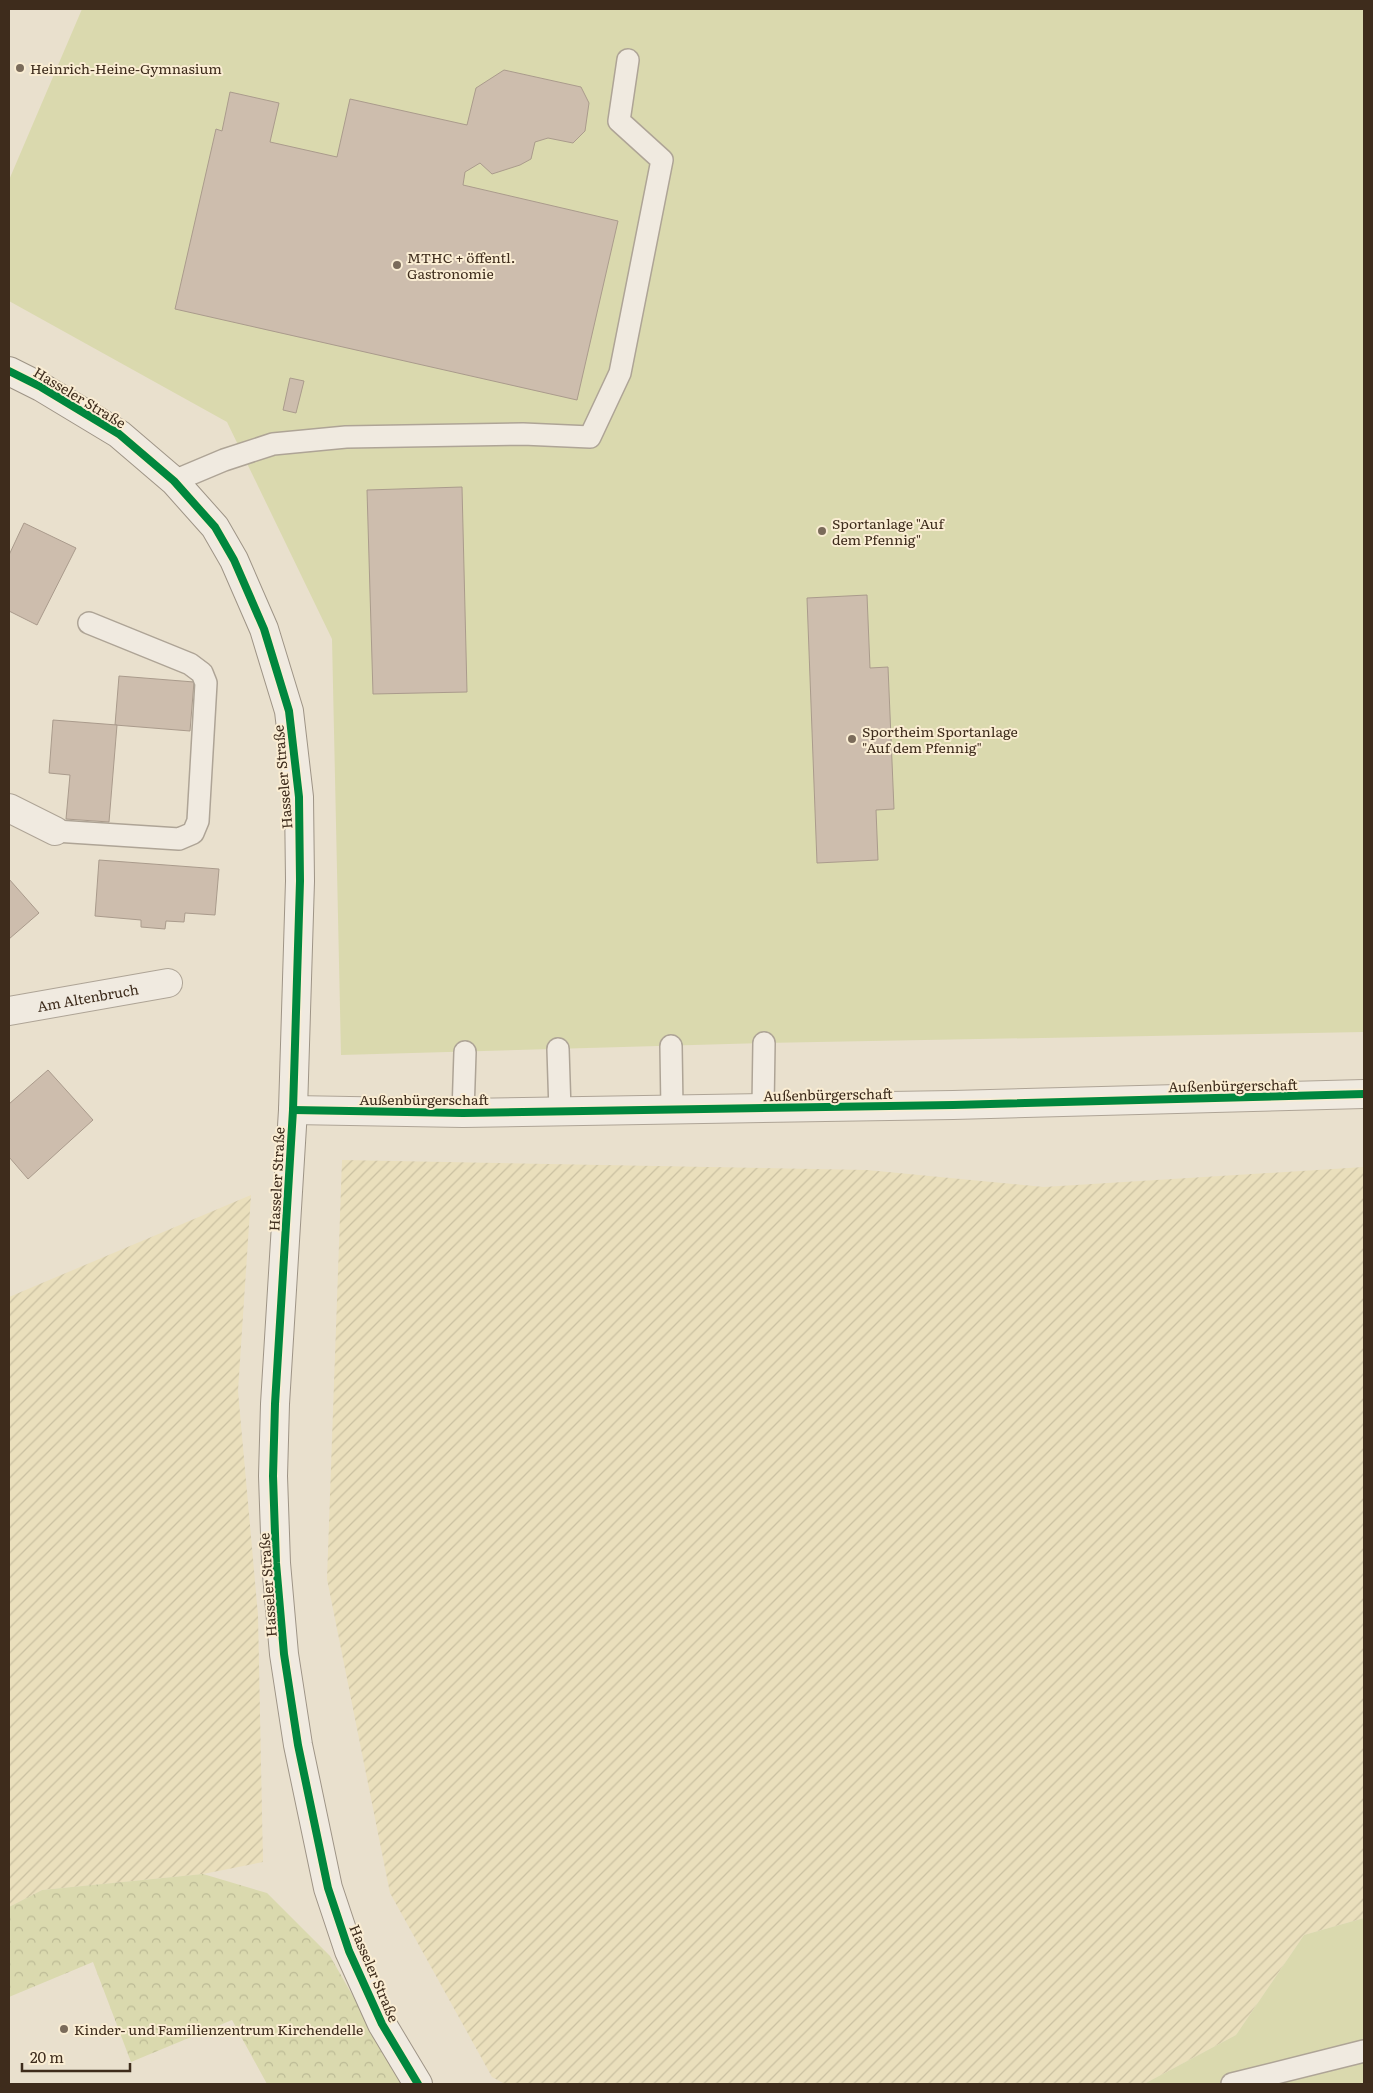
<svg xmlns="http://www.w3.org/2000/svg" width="1373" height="2093" viewBox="0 0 1373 2093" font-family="Literata,serif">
	<defs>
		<pattern id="farmland-furrows" width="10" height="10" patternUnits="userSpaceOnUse" patternTransform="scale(1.25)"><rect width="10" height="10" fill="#eadfbc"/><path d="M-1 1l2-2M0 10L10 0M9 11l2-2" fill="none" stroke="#cac0a1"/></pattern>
		<pattern id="forest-crowns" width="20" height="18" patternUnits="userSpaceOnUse" patternTransform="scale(1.25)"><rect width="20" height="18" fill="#dad9ae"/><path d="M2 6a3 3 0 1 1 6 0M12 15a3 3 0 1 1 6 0" fill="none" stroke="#bcba95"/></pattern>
	</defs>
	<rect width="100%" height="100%" fill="#e9e0cd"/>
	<g fill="url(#farmland-furrows)">
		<polygon points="342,1160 867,1170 1044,1187 1364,1167 1364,1918 1304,1935 1236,2035 1144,2084 505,2084 492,2077 390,1893 327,1579"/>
		<polygon points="251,1195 238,1391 258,1615 263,1862 203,1874 42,1890 9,1907 9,1297"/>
	</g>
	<polygon fill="url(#forest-crowns)" points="203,1874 267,1893 330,1956 403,2084 267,2084 232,2020 131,2062 93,1962 9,1997 9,1907 42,1890"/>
	<g fill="#dad9ae">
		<polygon points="82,9 1364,9 1364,1032 764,1043 341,1055 332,639 227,422 9,301 9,180"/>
		<polygon points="1364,1918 1364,2084 1144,2084 1236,2035 1304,1935"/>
	</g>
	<g fill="#cdbdad" stroke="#aa9b8c">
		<polygon points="504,70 581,87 589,103 585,131 573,143 548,138 535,142 531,159 520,165 492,174 480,163 465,172 463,185 618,221 577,400 175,309 216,129 222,131 230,92 279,103 270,142 337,157 350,99 467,125 476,88"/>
		<polygon points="290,378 304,381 296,413 283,410"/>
		<polygon points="462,487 467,692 373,694 367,490"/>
		<polygon points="24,523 76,548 37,625 9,611 9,555"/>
		<polygon points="867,595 870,668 888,667 894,809 876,810 878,860 817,863 807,598"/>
		<polygon points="119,676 194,682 190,731 115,725"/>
		<polygon points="53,720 117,725 109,822 66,819 70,775 49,773"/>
		<polygon points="99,860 219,869 215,915 185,913 184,922 166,921 165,929 141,927 141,920 95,916"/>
		<polygon points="9,879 39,913 9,939"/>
		<polygon points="48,1070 93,1120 28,1179 9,1157 9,1104"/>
	</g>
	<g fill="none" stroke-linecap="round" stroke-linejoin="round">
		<defs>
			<g id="lane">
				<polyline points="174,481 224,460 273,444 346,437 523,434 590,437 620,373 662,160 619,121 628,60"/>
				<polyline points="55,831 179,839 193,833 198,821 206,683 202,673 190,664 89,623"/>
				<polyline points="671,1046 672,1109"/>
				<polyline points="558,1049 560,1111"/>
				<polyline points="763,1107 764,1043"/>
				<polyline points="463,1113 465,1052"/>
				<polyline points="1232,2084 1364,2051"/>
			</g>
			<g id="street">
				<polyline points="9,808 55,831"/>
				<path id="s1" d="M9,1011L168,983"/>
				<polyline points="293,1110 463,1113 953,1105 1364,1094"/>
			</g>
			<polyline id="secondary" points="9,371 41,387 119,434 174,481 215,527 234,560 264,629 289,711 299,797 300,881 293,1110 275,1404 273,1476 276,1563 284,1654 298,1745 328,1888 349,1951 382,2024 418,2084"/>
		</defs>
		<use href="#lane" stroke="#aea496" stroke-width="24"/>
		<use href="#street" stroke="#aea496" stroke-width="30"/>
		<use href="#secondary" stroke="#9e9486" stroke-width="30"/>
		<use href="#lane" stroke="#f0eae0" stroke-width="21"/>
		<use href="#street" stroke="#f0eae0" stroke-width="28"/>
		<use href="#secondary" stroke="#f0eae0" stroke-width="28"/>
		<defs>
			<g id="cycleway">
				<polyline points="9,371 41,387 119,434 174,481 215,527 234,560 264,629 289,711 299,797 300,881 293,1110 275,1404 273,1476 276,1563 284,1654 298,1745 328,1888 349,1951 382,2024 418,2084"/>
				<polyline points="293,1110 463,1113 953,1105 1364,1094"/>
			</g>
		</defs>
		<use href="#cycleway" stroke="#faedd3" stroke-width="11"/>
		<use href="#cycleway" stroke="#00873e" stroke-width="8"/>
	</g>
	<g fill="#7a6b5a" stroke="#faedd3" stroke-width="2">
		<circle cx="20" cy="68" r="5"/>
		<circle cx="397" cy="265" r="5"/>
		<circle cx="822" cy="531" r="5"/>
		<circle cx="852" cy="739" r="5"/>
		<circle cx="64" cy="2029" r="5"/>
	</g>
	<g text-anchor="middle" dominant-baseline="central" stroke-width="4" stroke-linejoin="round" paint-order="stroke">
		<g font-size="14" fill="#3e2c1c" stroke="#faedd3" text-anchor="start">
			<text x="30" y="68">Heinrich-Heine-Gymnasium</text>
			<text x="407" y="257">MTHC + öffentl.<tspan x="407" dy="16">Gastronomie</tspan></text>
			<text x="832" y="523">Sportanlage "Auf<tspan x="832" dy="16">dem Pfennig"</tspan></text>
			<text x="862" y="731">Sportheim Sportanlage<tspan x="862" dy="16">"Auf dem Pfennig"</tspan></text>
			<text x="74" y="2029">Kinder- und Familienzentrum Kirchendelle</text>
		</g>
		<g font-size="14" fill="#3e2c1c" stroke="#faedd3">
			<text transform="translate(80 397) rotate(31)">Hasseler Straße</text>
			<text transform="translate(282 777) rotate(-95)">Hasseler Straße</text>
			<text stroke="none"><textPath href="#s1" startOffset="80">Am Altenbruch</textPath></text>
			<text transform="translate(1233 1085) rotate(-1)">Außenbürgerschaft</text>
			<text transform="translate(828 1094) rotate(-1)">Außenbürgerschaft</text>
			<text x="424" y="1099">Außenbürgerschaft</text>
			<text transform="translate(276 1179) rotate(-87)">Hasseler Straße</text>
			<text transform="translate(267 1585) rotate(-94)">Hasseler Straße</text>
			<text transform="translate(375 1973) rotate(67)">Hasseler Straße</text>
		</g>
	</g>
	<rect width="1373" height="2093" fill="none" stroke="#3e2c1c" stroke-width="20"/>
	<path d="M22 2063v8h108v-8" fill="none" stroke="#3e2c1c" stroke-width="2.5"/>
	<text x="30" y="2063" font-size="15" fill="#3e2c1c" stroke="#faedd3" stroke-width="4" paint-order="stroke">20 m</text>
</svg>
